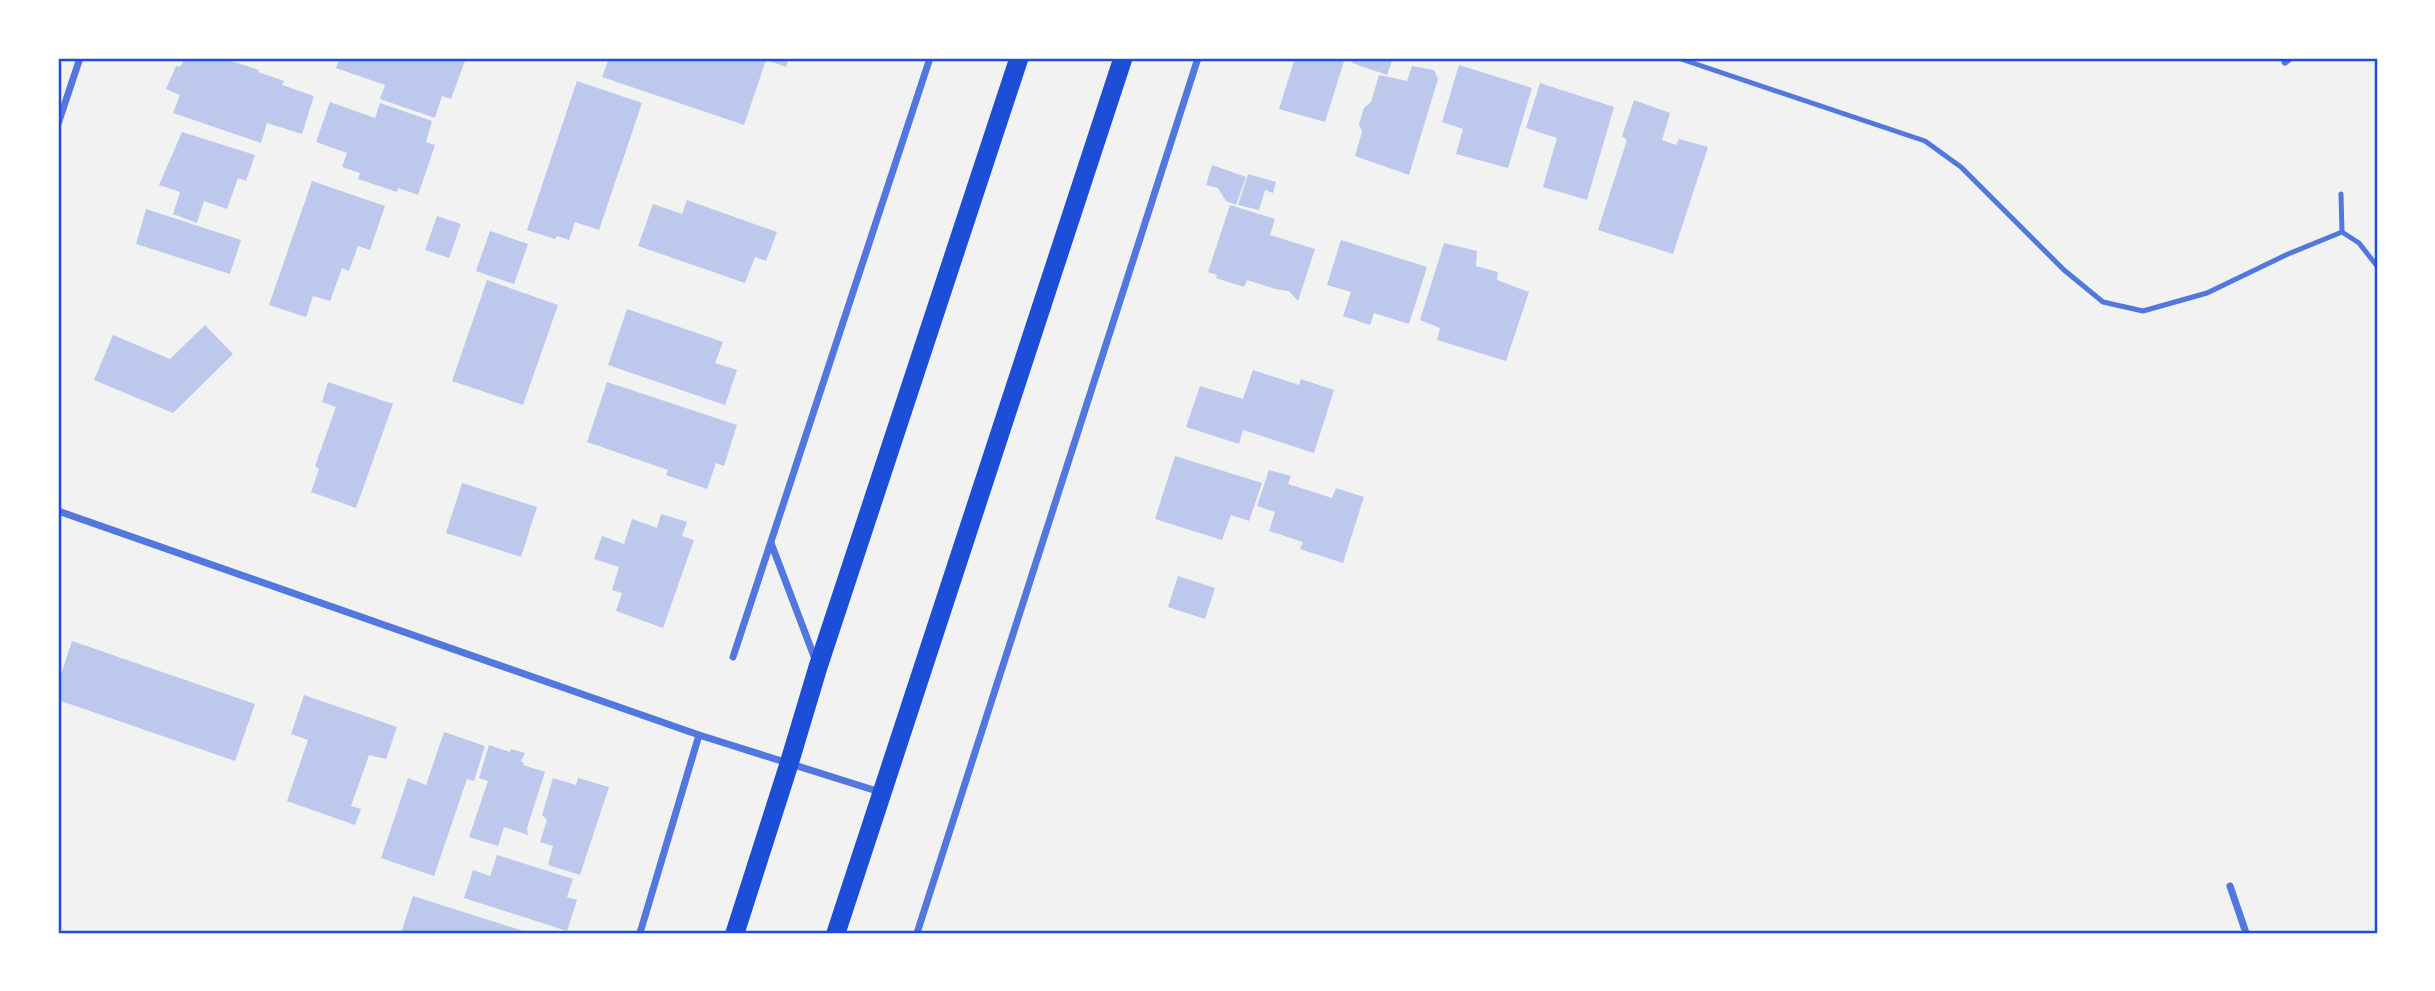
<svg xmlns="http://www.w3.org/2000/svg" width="2435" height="991" viewBox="0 0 2435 991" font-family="Jost,sans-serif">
	<rect width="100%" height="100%" fill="#f2f2f2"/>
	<g fill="#bdc9ec">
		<polygon points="185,58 222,58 259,70 258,72 284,81 282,85 314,96 302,134 267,123 261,143 173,113 180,95 166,89 176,66 180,67"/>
		<polygon points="340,58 466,58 451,99 442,96 435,118 380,99 385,85 336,68"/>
		<polygon points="609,58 789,58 786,67 766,60 744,125 602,77"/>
		<polygon points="1295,58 1345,58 1325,122 1279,109"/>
		<polygon points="1353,58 1393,58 1387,75 1352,63"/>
		<polygon points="1459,65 1532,88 1508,168 1456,154 1463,129 1442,122"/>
		<polygon points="1412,66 1434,70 1438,79 1409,175 1355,156 1362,132 1359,124 1364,108 1371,102 1379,75 1407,81"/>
		<polygon points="577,81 642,103 599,230 575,222 569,240 557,236 555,239 527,230"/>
		<polygon points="1540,83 1614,107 1587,200 1543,187 1557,138 1526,128"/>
		<polygon points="1634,100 1670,113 1662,140 1676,145 1679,139 1708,147 1673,254 1598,230 1627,140 1622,136"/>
		<polygon points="330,102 375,118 380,103 432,121 426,142 435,145 418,195 398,188 397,192 358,179 360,173 342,167 347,153 316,142"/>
		<polygon points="182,132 255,155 246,181 238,178 227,209 204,201 197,223 173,214 180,192 159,185"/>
		<polygon points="1212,165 1246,177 1236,205 1226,201 1218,188 1206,185"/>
		<polygon points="1248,174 1276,182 1273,193 1265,190 1259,210 1238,205"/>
		<polygon points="312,181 385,206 370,250 358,246 349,271 342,268 330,301 313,296 306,317 269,305"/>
		<polygon points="687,200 777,232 766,261 755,257 745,283 638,246 653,204 682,214"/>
		<polygon points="1230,205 1275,219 1270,235 1315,249 1298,301 1289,291 1275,289 1247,280 1244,287 1216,278 1217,275 1208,272"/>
		<polygon points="146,209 241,240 230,274 136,244"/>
		<polygon points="437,216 461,224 449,258 425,250"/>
		<polygon points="490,231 528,244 514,284 476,271"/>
		<polygon points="1341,240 1427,267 1409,324 1374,313 1370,325 1343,316 1351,292 1327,285"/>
		<polygon points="1444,243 1477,251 1476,266 1498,272 1497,280 1529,292 1506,361 1437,340 1440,328 1420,320"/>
		<polygon points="487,280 558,305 523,405 452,381"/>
		<polygon points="627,309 723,342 715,363 737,370 725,405 608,365"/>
		<polygon points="205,325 233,354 173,413 94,380 113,335 170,359"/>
		<polygon points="1253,370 1299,385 1301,379 1334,390 1314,453 1243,430 1239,444 1186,427 1200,386 1243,399"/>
		<polygon points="328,382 393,404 356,508 311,492 319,469 315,466 336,407 322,402"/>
		<polygon points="607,382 737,425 724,466 716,463 707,489 666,475 668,470 587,442"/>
		<polygon points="1175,456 1262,483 1249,521 1231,515 1222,540 1155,519"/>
		<polygon points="1269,470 1291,476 1288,484 1332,498 1336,488 1364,497 1343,563 1300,549 1303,542 1269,531 1275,512 1257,506"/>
		<polygon points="462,483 537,507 521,557 446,533"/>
		<polygon points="661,514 687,522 682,536 694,540 663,628 616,611 622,593 612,590 619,567 594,559 602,536 624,544 632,519 657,528"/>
		<polygon points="1178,576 1215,588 1205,619 1168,607"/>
		<polygon points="72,641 255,704 235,761 58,700 58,683"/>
		<polygon points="304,695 397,727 386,759 369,755 351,806 361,809 355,825 287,801 308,740 291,734"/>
		<polygon points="444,732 485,746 474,781 467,779 434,876 381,858 408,778 426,785"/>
		<polygon points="489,745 510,752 511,749 525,753 521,761 524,763 523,765 545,772 527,828 528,835 504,827 498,846 469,837 488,781 479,778"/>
		<polygon points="553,778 576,785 578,778 609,787 580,875 548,865 553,846 540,842 547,820 542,815"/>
		<polygon points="497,855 573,879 567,897 577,900 567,931 464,898 473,870 490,876"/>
		<polygon points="413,896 530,933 401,933"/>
	</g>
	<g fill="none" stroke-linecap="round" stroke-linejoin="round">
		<g stroke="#5277de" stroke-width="5">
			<polyline points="1678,58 1925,141 1961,167 2064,270 2103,302 2143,311 2207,293 2288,254 2342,232 2359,243 2377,266"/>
			<polyline points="2341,194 2342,232"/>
		</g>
		<g stroke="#5277de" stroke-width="7">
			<polyline points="2285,62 2290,58"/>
			<polyline points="58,124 80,58"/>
			<polyline points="58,511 699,735 880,792"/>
			<polyline points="771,543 815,659"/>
			<polyline points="733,657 930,58"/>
			<polyline points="2230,886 2246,933"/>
			<polyline points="640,933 699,735"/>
			<polyline points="917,933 1198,58"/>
		</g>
		<g stroke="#1d4ed8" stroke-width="19">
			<polyline points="735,933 789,764 818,667 1019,58"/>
			<polyline points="836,933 1123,58"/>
		</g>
	</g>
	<rect width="2435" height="991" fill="none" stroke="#ffffff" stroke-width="119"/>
	<rect x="60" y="60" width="2316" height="872" fill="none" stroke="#1d4ed8" stroke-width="2.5"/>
</svg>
